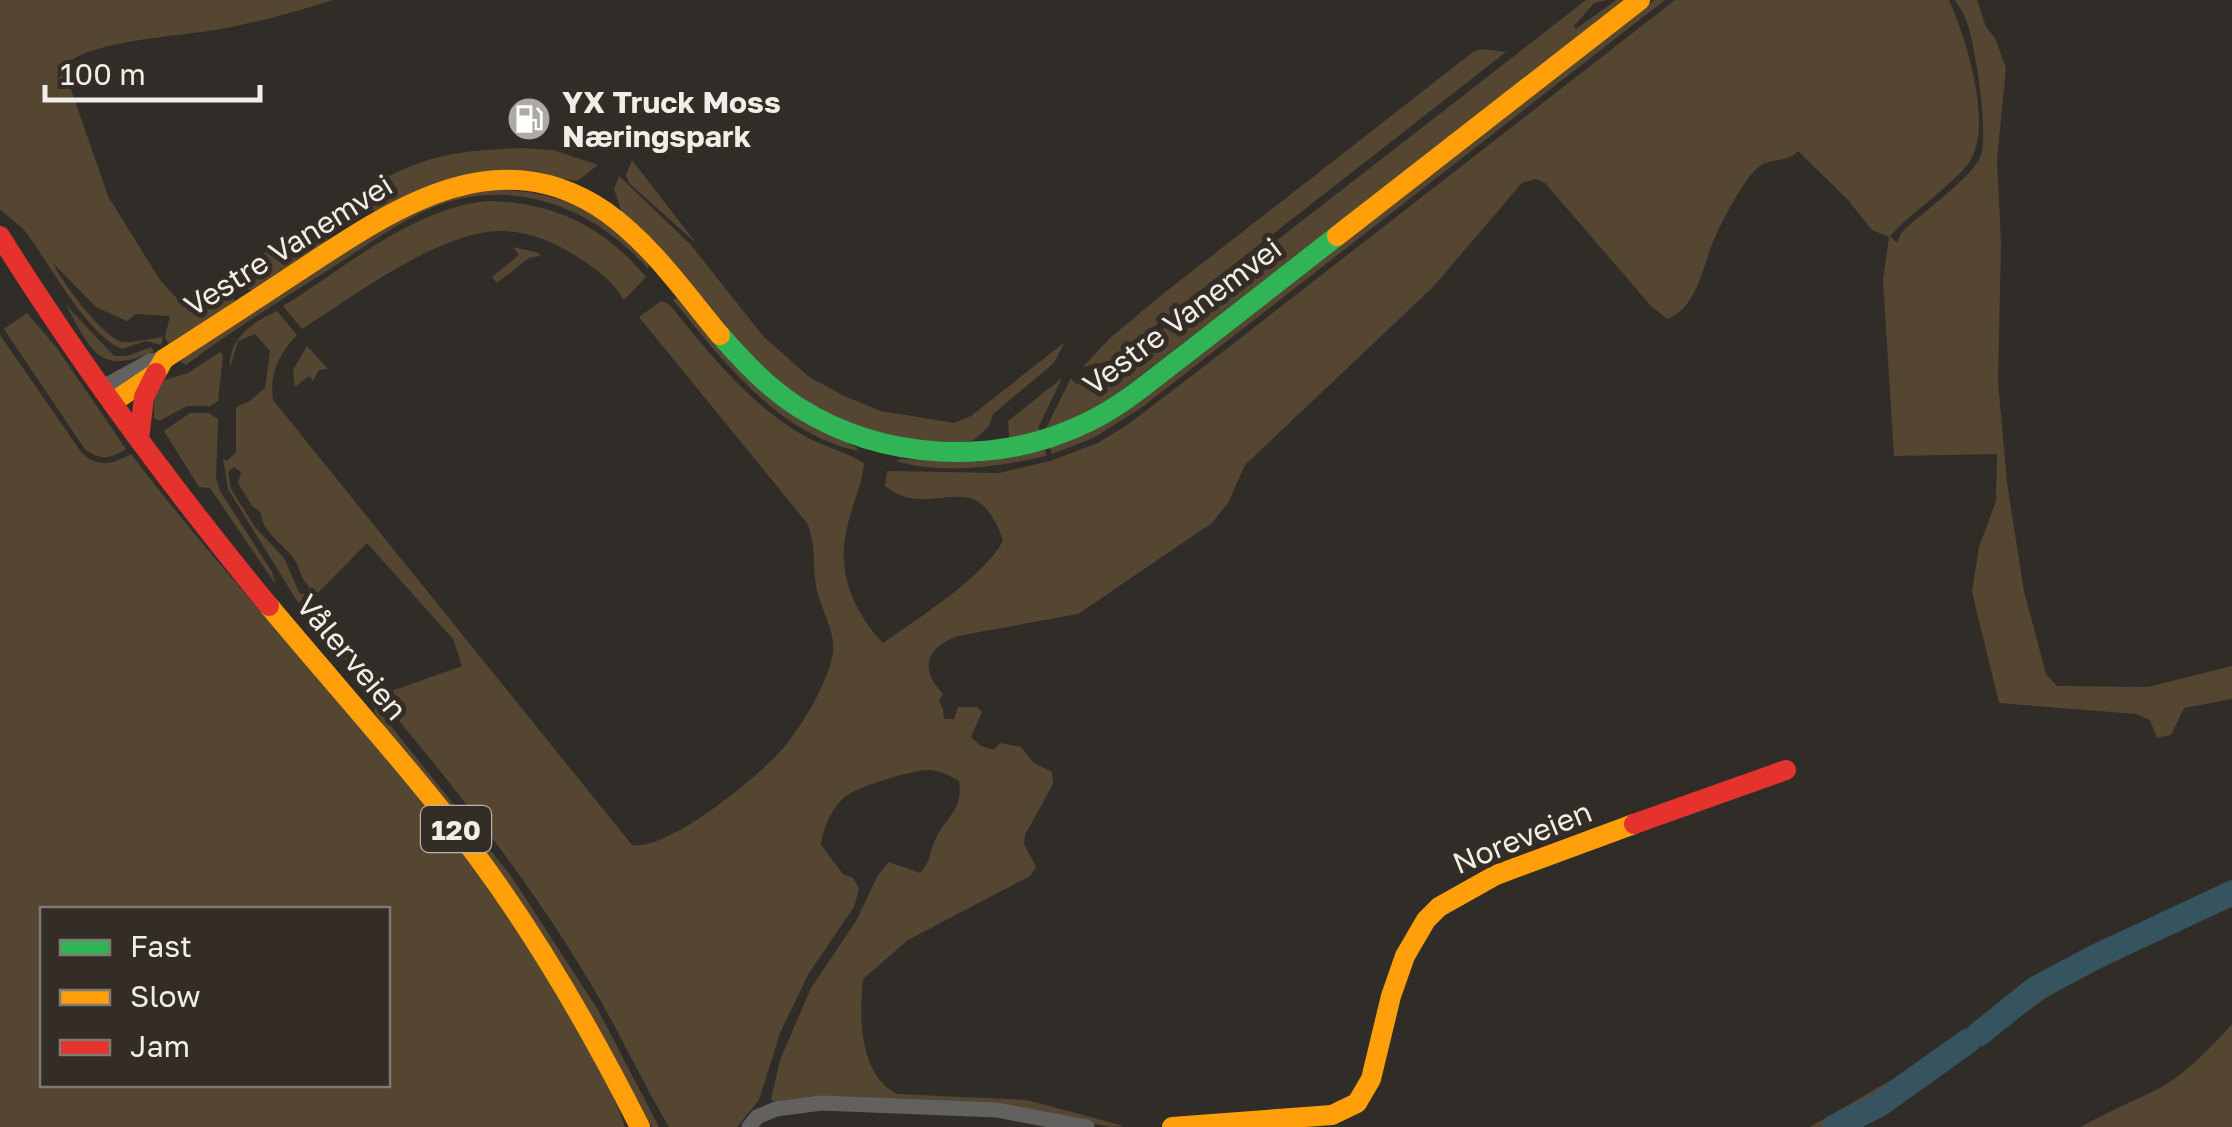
<svg xmlns="http://www.w3.org/2000/svg" width="2232" height="1127" viewBox="0 0 2232 1127" font-family="'Golos Text',sans-serif">
	<rect width="100%" height="100%" fill="#302d29"/>
	<g fill="#554632" fill-rule="evenodd">
		<path d="M0,0H333C298,11 263,21 226,28C189,36 91,39 66,65L67,78L108,196L160,280L183,305L214,286L224,300L233,296L235,301L169,345L165,337L170,316L136,314L127,321L96,307L53,263C61,281 104,339 123,342C132,343 152,338 163,337L161,345L146,341L122,349C87,335 51,266 28,235C21,225 9,218 0,209Z"/>
		<polygon points="1586,0 1607,0 1594,3 1574,26 1576,29 1616,0 1628,0 1096,410 1045,430 1071,378 1076,384 1097,379 1110,370"/>
		<polygon points="1654,0 1665,0 1141,408 1093,438 1052,454 1050,448 1384,210"/>
		<path d="M1675,0H1949C1966,39 1998,134 1964,169C1942,193 1913,211 1890,236L1897,243L1901,233C1921,213 1969,180 1980,158C1990,140 1975,41 1966,20C1964,13 1959,7 1955,0H1977L1986,27L1995,38L2006,68L1997,159L2001,243L1998,382L2007,483L2024,591L2046,674L2057,686L2148,687L2232,666V699L2184,708L2171,735L2157,738L2150,720L2136,714L1999,703L1972,592L1979,547L1996,501L1997,454L1894,456L1883,280L1889,237L1872,230L1849,201L1798,151C1788,162 1776,158 1763,164C1747,172 1724,218 1716,235C1702,264 1699,307 1667,319L1651,306L1545,183L1536,179L1522,183L1433,287L1245,465L1228,503L1212,523L1078,614L958,636C926,647 919,669 943,694L939,701L943,709L944,719H954L958,707H977L982,712L971,737L981,746L994,750L1000,743L1021,747L1034,763L1052,772L1053,784L1025,835L1024,844L1036,867L1030,876L908,940L863,979C859,1017 859,1075 897,1094L1027,1100L1124,1126L1321,1111L1349,1102L1365,1080L1396,961L1412,927L1432,905L1480,877L1538,852L1782,761V768L1776,770L1553,850L1482,879L1433,908L1415,931L1403,954L1367,1083L1354,1101L1332,1111L1111,1127L1001,1107L885,1101H802L778,1105L771,1099L780,1060L811,988L856,921L878,875L889,862L920,873C931,860 928,858 934,843C943,818 964,812 959,781C950,776 941,771 929,770C913,770 859,786 846,796C832,807 823,828 821,845L843,874L853,878L859,889L854,907L809,973L780,1033L759,1100L737,1127H669C640,1078 617,1027 588,979C528,879 456,789 382,700L386,693L462,666L453,639L367,543L309,602L316,619L368,686L297,601L228,489L223,459L227,461L236,452V407L250,401L265,388L270,351L255,334L238,341L230,368C229,338 251,323 277,311L297,335C279,354 269,373 273,400L632,845C669,851 762,774 785,746C805,721 824,689 832,658C838,635 822,612 817,591C812,567 817,546 807,523L639,317L661,301L669,304C709,353 746,401 801,434C821,446 844,451 864,463C862,487 850,509 846,533C837,574 855,614 883,643C918,618 983,578 1003,541C977,459 931,524 885,486L887,471L999,473L1050,461L1098,443L1127,425L1198,371ZM234,467L241,472L238,483L252,506L261,513C262,533 283,543 294,559C300,568 300,577 309,587L305,594H300L284,558L255,527L231,489L228,472Z"/>
		<polygon points="1481,49 1506,52 1110,361 1083,367 1110,338 1159,297 1473,52"/>
		<path d="M521,148L553,150L598,165L577,181L546,177L374,211L358,207L349,198C417,158 443,151 521,148Z"/>
		<polygon points="632,160 696,243 629,183 626,175"/>
		<polygon points="619,176 691,245 763,336 808,376 842,395 881,411 954,423 971,416 1065,342 1054,363 993,414 989,426 974,440 944,446 865,431 801,400 754,362 622,213 614,189"/>
		<path d="M486,189C559,190 602,209 649,265L648,269C592,204 504,173 423,212C389,228 357,252 325,272C278,302 231,331 186,365L179,361C223,329 269,300 314,271C370,236 420,200 486,189Z"/>
		<path d="M488,201C554,202 604,227 646,277L624,300C612,279 593,267 573,254C551,241 527,231 500,231C438,232 354,296 302,329L283,306C347,267 412,208 488,201Z"/>
		<path d="M330,210C335,224 333,233 323,245L252,291L247,289L245,281L251,277L244,266Z"/>
		<polygon points="513,247 539,253 540,256 529,258 497,283 492,277 519,255"/>
		<path d="M677,298L807,423L857,448L858,451C777,433 723,361 673,300Z"/>
		<path d="M66,305L114,356H127L151,347L154,351C99,377 91,350 66,305Z"/>
		<path d="M27,313L56,347L126,449C110,459 99,461 84,448L4,329Z"/>
		<path d="M0,335L81,452C98,469 112,464 131,454C272,640 448,800 563,1005C585,1045 611,1084 625,1127H0ZM42,910H388V1084H42Z"/>
		<polygon points="307,346 328,369 319,370 313,381 309,376 295,387 293,370"/>
		<polygon points="220,352 223,356 218,401 210,406 187,406 159,421 154,418 154,398 164,380 188,373"/>
		<polygon points="1062,378 1039,426 1039,435 1012,439 1009,436 1008,421"/>
		<polygon points="190,413 209,413 218,419 216,478 220,491 272,572 276,585 210,488 199,487 164,431"/>
		<path d="M1045,450L1046,456C997,467 945,475 896,461L901,459L977,462Z"/>
		<polygon points="375,706 511,876 598,1010 659,1127 652,1127 374,711"/>
		<polygon points="2232,880 2232,904 2224,910 2146,944 2052,994 1985,1041 1973,1023 2044,973"/>
		<path d="M2232,1024V1127H2081C2107,1112 2134,1101 2160,1088C2187,1073 2212,1046 2232,1024Z"/>
		<polygon points="1964,1029 1974,1048 1876,1118 1859,1127 1810,1127 1893,1079"/>
	</g>
	<g fill="none" stroke-linecap="round" stroke-linejoin="round">
		<g stroke="#35545f" stroke-width="25">
			<polyline points="1979,1034 2035,989 2095,957 2232,893"/>
			<polyline points="1835,1127 1880,1104 1968,1041"/>
		</g>
		<g stroke="#63615f" stroke-width="15">
			<polyline points="103,387 150,361 164,359"/>
			<polyline points="749,1127 757,1117 776,1109 821,1103 996,1110 1087,1127"/>
		</g>
		<path stroke="#30b455" stroke-width="20" d="M720,335C744,362 768,388 798,407C883,461 997,467 1088,422C1124,405 1155,377 1187,353C1237,314 1287,275 1337,236"/>
		<g stroke="#ff9f0a" stroke-width="20">
			<polyline points="1337,236 1640,0"/>
			<path d="M113,402L156,373L164,359C209,330 254,301 299,271C392,210 496,136 606,212C651,244 685,293 720,335"/>
			<path d="M269,606C339,690 413,771 479,859C541,943 593,1034 640,1127"/>
			<polyline points="1172,1127 1332,1115 1357,1103 1371,1079 1391,996 1405,956 1426,920 1439,907 1496,875 1634,824"/>
		</g>
		<g stroke="#e5322d" stroke-width="20">
			<path d="M0,236C81,366 172,488 269,606"/>
			<polyline points="139,439 144,397 156,373"/>
			<polyline points="1634,824 1786,770"/>
		</g>
	</g>
	<defs>
		<symbol id="fuel-disc" viewBox="-11 -11 22 22"><circle r="9.5" fill="#adaaa5" stroke="#332d26"/><path d="M-5.5-6h7V0h2V4h1.3V-2.5L3-4.5l.8-.8L6-3V5H2.5V1h-1V6h-7ZM-4.2-4.7v3.2H.2V-4.7Z" fill="#fff"/></symbol>
	</defs>
	<g fill-rule="evenodd">
		<use href="#fuel-disc" x="504" y="94" width="50" height="50"/>
	</g>
	<g text-anchor="middle" dominant-baseline="central" stroke-width="10" stroke-linejoin="round" paint-order="stroke">
		<rect fill="#332d26" stroke="#b8b3ae" stroke-width="2.5" x="421" y="806" width="70" height="46" rx="8"/>
		<g font-size="28" font-weight="bold" fill="#f1ede8">
			<text x="456" y="829">120</text>
		</g>
		<g font-size="30" font-weight="bold" fill="#f1ede8" stroke="#332d26" text-anchor="start">
			<text x="562" y="102">YX Truck Moss<tspan x="562" dy="34">Næringspark</tspan></text>
		</g>
		<g font-size="30" fill="#f1ede8" stroke="#332d26">
			<text transform="translate(288 245) rotate(-32)">Vestre Vanemvei</text>
			<text transform="translate(1182 316) rotate(-37)">Vestre Vanemvei</text>
			<text transform="translate(352 657) rotate(50)">Vålerveien</text>
			<text transform="translate(1522 837) rotate(-22)">Noreveien</text>
		</g>
	</g>
	<rect x="40" y="907" width="350" height="180" fill="#332d26" stroke="#7f7a74" stroke-width="2.5"/>
	<rect x="60" y="940" width="50" height="15" fill="#30b455" stroke="#7f7a74" stroke-width="2.5"/>
	<text x="130" y="957" font-size="30" fill="#f1ede8">Fast</text>
	<rect x="60" y="990" width="50" height="15" fill="#ff9f0a" stroke="#7f7a74" stroke-width="2.5"/>
	<text x="130" y="1007" font-size="30" fill="#f1ede8">Slow</text>
	<rect x="60" y="1040" width="50" height="15" fill="#e5322d" stroke="#7f7a74" stroke-width="2.5"/>
	<text x="130" y="1057" font-size="30" fill="#f1ede8">Jam</text>
	<path d="M45 85v15h215v-15" fill="none" stroke="#f1ede8" stroke-width="5"/>
	<text x="60" y="85" font-size="30" fill="#f1ede8" stroke="#332d26" stroke-width="8" paint-order="stroke">100 m</text>
</svg>
